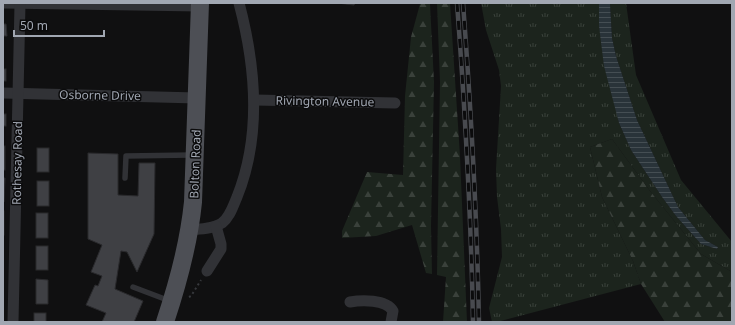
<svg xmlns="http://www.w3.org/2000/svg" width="735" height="325" viewBox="0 0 735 325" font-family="'Noto Sans',sans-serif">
	<defs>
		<pattern id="grass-tufts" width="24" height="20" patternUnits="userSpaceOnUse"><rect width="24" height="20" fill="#1c241d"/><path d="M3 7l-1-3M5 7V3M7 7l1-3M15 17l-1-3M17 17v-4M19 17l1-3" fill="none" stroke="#3a413b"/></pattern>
		<pattern id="forest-firs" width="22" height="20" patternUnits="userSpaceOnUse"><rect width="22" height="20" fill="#1c241d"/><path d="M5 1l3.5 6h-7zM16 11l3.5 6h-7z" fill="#3a413b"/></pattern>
		<pattern id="water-rules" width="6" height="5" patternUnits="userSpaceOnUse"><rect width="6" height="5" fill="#293339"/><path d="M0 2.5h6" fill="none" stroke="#454e53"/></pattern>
	</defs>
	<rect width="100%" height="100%" fill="#101011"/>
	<polygon fill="url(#grass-tufts)" points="481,3 599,3 599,26 619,123 631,150 662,197 676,216 701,244 717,249 718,247 705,240 678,207 637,120 616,56 612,38 610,3 626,3 636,75 681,180 732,242 732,272 701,254 650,191 612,139 590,147 602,197 633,261 641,284 497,322 492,322 489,308 502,257 501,229 497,197 496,169 501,86 499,70 486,30"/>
	<g fill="url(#forest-firs)">
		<polygon points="437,3 450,3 460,156 467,322 443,322 446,277 437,275 440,82"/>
		<polygon points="420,4 430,4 434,82 431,226 432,274 426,273 412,225 376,236 342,238 342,231 367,172 403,175 405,96 411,37"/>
		<polygon points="612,139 650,191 701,254 732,272 732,322 665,322 641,284 633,261 602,197 590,147"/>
	</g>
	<polygon fill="url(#water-rules)" points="599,3 610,3 612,38 616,56 637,120 678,207 705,240 718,247 717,249 701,244 676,216 662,197 631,150 619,123 604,66 599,26"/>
	<g fill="#3f4044" stroke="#2a2a2d">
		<polygon points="337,3 355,3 354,5"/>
		<polygon points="3,24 6,24 7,36 3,36"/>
		<rect x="3" y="69" width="3" height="12"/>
		<rect x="3" y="114" width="3" height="12"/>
		<rect x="3" y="146" width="2" height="24"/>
		<rect x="37" y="148" width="12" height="24"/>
		<polygon points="88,153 118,154 118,195 138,196 139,163 155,163 154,234 137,272 127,252 121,251 115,289 143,301 134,322 102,322 106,313 86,305 95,285 98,286 102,276 91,272 102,245 88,239"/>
		<polygon points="3,178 5,178 4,202 3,202"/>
		<rect x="37" y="181" width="12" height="25"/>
		<rect x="3" y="211" width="1" height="24"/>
		<rect x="36" y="213" width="12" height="25"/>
		<rect x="36" y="246" width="12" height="24"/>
		<polygon points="36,279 48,280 48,304 36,304"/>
		<rect x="34" y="313" width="12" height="9"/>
	</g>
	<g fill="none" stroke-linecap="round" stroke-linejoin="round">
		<polyline stroke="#37393d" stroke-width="2" stroke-dasharray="2 3" stroke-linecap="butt" points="189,297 191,296 201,280"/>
		<g stroke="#313236" stroke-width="5.5">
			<polyline points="125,178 126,156 191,155"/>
			<polyline points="133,287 170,301"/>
		</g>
		<g stroke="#313236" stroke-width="11">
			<polyline points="3,3 200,6"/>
			<polyline points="3,93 197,98"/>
			<polyline points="255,100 395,103"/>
			<path d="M190,230C201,229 213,229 222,223C230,217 233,206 237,197C262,135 256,67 239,3"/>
			<polyline points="207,271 221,249 221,244 216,226"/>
			<path d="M350,302C361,300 386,299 393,311L391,322"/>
			<polyline points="13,322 20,4"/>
		</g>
		<path stroke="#4d4f55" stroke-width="18" d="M165,322C178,283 189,242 193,202L200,3"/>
		<defs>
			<g id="rail">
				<path d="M457,3C465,109 471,215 473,322"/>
				<path d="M463,3C471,109 477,215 479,322"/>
			</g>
		</defs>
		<use href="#rail" stroke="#484a4f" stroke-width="4.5"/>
		<use href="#rail" stroke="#0b0b0c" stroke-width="3" stroke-dasharray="9" stroke-linecap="butt"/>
	</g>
	<g text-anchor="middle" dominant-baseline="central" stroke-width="3" stroke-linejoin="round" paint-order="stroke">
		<g font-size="12" fill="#a1a7b2" stroke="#0b0b0c">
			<text transform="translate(100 95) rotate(1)">Osborne Drive</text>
			<text transform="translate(325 101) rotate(1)">Rivington Avenue</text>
			<text transform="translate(17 163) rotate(-89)">Rothesay Road</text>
			<text transform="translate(195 164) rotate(-88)">Bolton Road</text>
		</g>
	</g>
	<rect width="735" height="325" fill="none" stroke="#a1a7b2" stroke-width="8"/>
	<path d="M14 30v6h90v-6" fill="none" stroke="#a1a7b2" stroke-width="2"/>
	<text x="20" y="30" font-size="12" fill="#a1a7b2" stroke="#0b0b0c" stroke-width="3" paint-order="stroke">50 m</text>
</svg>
